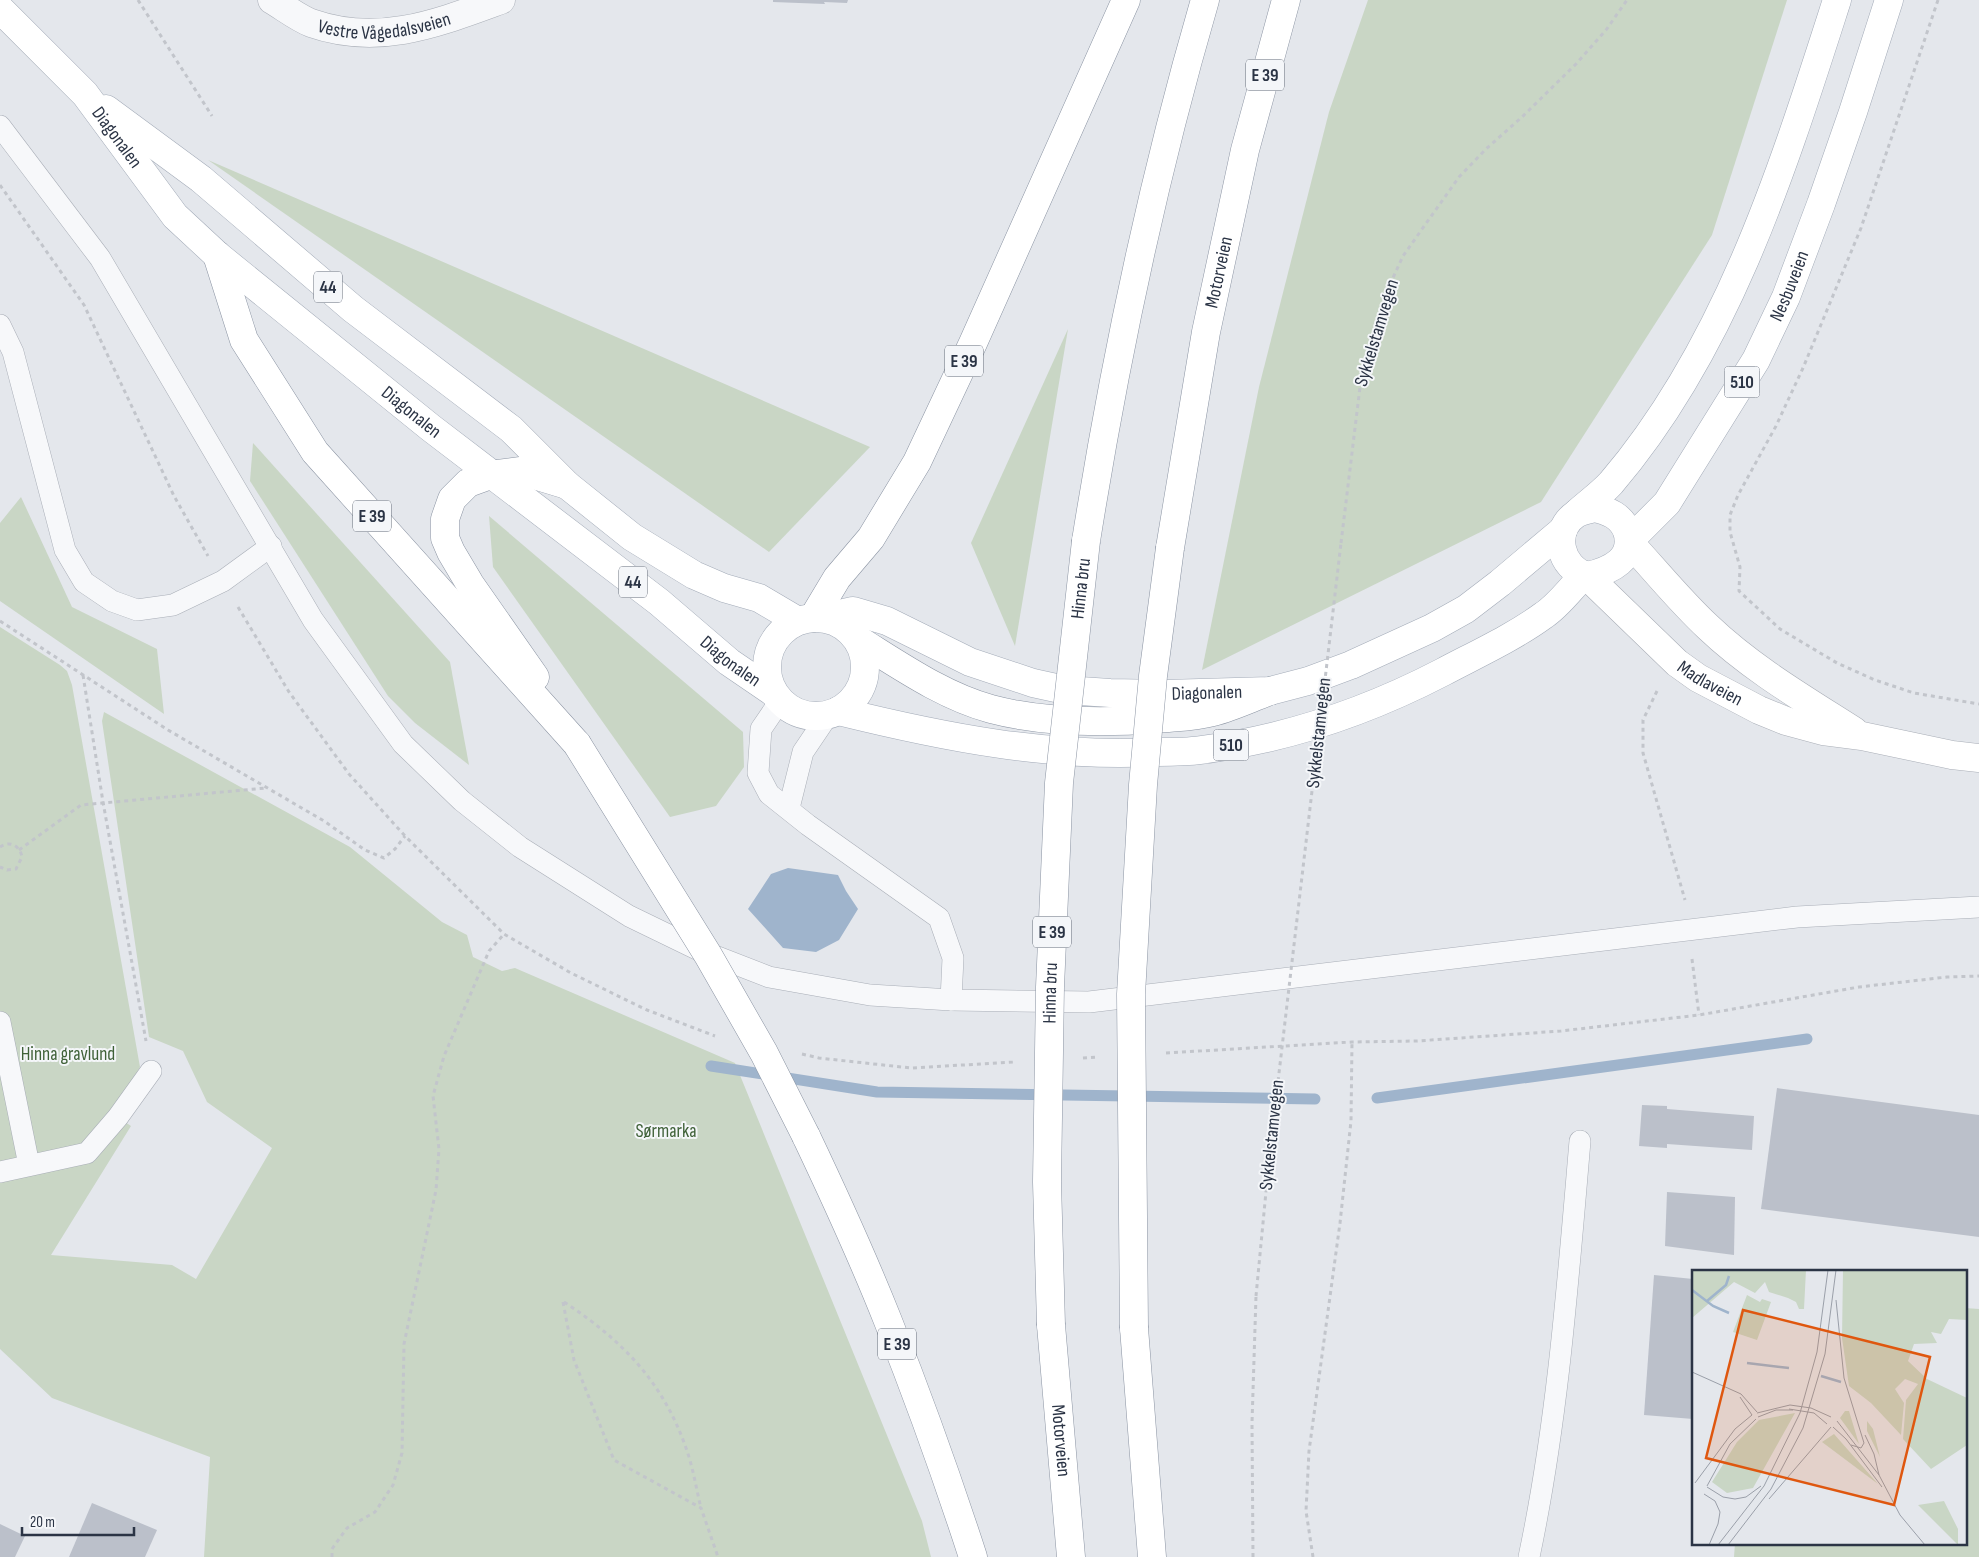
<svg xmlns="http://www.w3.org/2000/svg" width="1979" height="1557" viewBox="0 0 1979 1557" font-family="'Sofia Sans Condensed',sans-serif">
	<rect width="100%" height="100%" fill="#e4e7ec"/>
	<g fill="#c9d6c5">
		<polygon points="1368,0 1787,0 1712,235 1541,502 1202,670 1259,387 1329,112"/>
		<polygon points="208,160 870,447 769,552"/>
		<polygon points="1068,329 1015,646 971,543"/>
		<polygon points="253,443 450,662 469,765 415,723 388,696 250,481"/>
		<polygon points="21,497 72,607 157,649 164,714 0,601 0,523"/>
		<polygon points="489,516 743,732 744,767 716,806 670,817 493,567"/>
		<polygon points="0,627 60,665 67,671 72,685 140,1067 113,1114 131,1126 51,1255 172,1265 196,1279 272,1148 207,1102 183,1051 149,1037 102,721 104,712 350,847 442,922 467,935 473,957 502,971 515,968 735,1063 922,1521 931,1557 204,1557 210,1457 52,1398 0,1349"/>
		<polygon points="1965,1308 1979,1309 1979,1557 1734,1557 1735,1543 1965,1543"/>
	</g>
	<polygon fill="#9fb4cc" points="788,868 838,875 846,891 858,909 839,940 816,952 783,948 748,909 771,874"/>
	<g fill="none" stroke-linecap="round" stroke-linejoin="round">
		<g stroke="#9fb4cc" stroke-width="11">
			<polyline points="711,1066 877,1092 1315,1099"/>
			<polyline points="1377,1098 1807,1039"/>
		</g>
	</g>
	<g fill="#bbc0ca">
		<polygon points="773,0 848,0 847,3 824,2 825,4 773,2"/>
		<polygon points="1777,1088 1979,1115 1979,1237 1761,1209"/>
		<polygon points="1642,1105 1667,1106 1667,1109 1754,1116 1752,1150 1667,1144 1667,1148 1639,1146"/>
		<polygon points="1667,1192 1735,1197 1734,1255 1665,1246"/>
		<polygon points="1654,1275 1693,1279 1693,1419 1644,1415"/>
		<polygon points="92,1503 157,1530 145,1557 69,1557"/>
		<polygon points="0,1524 25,1536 15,1557 0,1557"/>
	</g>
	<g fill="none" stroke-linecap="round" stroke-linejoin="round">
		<defs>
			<g id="lane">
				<polyline points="0,126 100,258 313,620 403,744 462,801 520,847 629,916 697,949 769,977 870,995 951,1000 1089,1002 1797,917 1979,907"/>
				<polyline points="0,325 13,352 65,550 84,582 112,601 137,610 173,605 223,581 271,546"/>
				<polyline points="780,701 761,729 758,773 769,794 808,825 939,918 953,958 951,1000"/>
				<polyline points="789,808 803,752 828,715"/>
				<polyline points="0,1022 29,1165"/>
				<polyline points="0,1172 87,1153 118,1117 151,1071"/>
				<path d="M1529,1557C1558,1420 1568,1280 1580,1141"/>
			</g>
			<g id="street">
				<path id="s1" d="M272,0C284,7 298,18 311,23C379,47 438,23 501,0"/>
			</g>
			<g id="secondary">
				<path d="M1630,543C1656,571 1680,601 1708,627C1751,668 1804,699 1854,731"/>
				<path id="s2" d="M1587,576L1677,663L1698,678L1759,710L1786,721L1823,731L1862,736L1952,755L1979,758"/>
			</g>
			<g id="primary">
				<path id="s3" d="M0,9L85,94L175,216L217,255L431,428L659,602L729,662L773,692"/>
				<polyline points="106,109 201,179 353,309 511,429 567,485 632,537 694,575 724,588 759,598 798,621"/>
				<path d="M1594,508C1609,511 1621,516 1627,531C1636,559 1610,571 1587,576C1560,568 1551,531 1576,514C1581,511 1588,510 1594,508Z"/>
				<path d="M1577,513C1588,503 1601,494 1611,483C1728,346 1783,168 1837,0"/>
				<path id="s4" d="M1630,540L1667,503L1756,360L1786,297L1821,204L1853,112L1889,0"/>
				<circle cx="816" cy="667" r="49"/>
				<path id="s5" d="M822,618L853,611L887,621L970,662L1033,683L1065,690L1110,693L1165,694L1270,691L1308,681L1351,665L1432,628L1466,609L1500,583L1563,530"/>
				<path d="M838,711C943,737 1049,758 1157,752C1172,752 1187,752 1201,750C1286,739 1368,711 1443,672C1477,654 1514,637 1544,615C1559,605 1571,588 1584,575"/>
			</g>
			<g id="highway">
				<polyline points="217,255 244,340 315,452 577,744"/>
				<path d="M1086,541C1115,359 1153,178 1205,0"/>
				<path id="s6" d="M1170,548L1206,332L1245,150L1286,0"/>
				<polyline points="813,618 837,578 871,538 917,462 973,343 1126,0"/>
				<path d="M857,639C899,665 943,696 991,709C1044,723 1103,723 1157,719C1176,717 1195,717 1213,712C1232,707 1251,698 1270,691"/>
				<polyline points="535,677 470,584 451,552 445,538 445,519 452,499 468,483 490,475 521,471 567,485"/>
				<path d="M806,1136C835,1197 863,1258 888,1321C919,1399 947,1477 973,1557"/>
				<path id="s7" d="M1051,1325L1071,1557"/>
				<polyline points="1134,1328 1152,1557"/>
			</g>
		</defs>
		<use href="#lane" stroke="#a9aeb7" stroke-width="22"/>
		<use href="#street" stroke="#a9aeb7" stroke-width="29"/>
		<use href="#secondary" stroke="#a9aeb7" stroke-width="29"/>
		<use href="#primary" stroke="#a3abb8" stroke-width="29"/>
		<use href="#highway" stroke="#8b94a3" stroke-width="29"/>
		<g stroke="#c2c5cb" stroke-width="3" stroke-dasharray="4 4" stroke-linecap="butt">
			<polyline points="138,0 212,116"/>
			<polyline points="1938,0 1861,228 1803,368 1776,426 1738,495 1730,515 1730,532 1740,567 1739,591 1780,629 1837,663 1875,680 1914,693 1979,704"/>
			<polyline points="0,185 84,305 174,496 208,556"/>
			<polyline points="1341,543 1361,379 1386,293 1403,256 1459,177 1486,149 1522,117 1576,64 1606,30 1627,0"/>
			<polyline points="238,607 289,692 349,774 405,836 504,934 571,973 647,1010 715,1036"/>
			<polyline points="0,621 168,730 324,821 365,850 384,858 395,849 405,836"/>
			<polyline points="83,675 103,802 146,1041"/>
			<polyline points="1657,691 1643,720 1643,753 1685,900"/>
			<path d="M0,847C10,840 20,846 22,857L16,869L7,870L0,867"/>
			<polyline points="19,850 81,805 266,788"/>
			<polyline points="1692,959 1699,1015"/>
			<polyline points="1166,1053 1352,1042 1417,1041 1561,1031 1699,1015 1859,987 1947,977 1979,976"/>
			<polyline points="802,1054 819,1058 911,1068 1015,1062"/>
			<polyline points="1083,1058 1099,1057"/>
			<polyline points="563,1302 574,1360 614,1460 701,1508 718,1557"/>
			<path d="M564,1302C622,1340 663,1382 686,1448C693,1467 696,1488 701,1508"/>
			<polyline points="332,1557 332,1549 347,1528 375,1512 393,1485 402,1453 404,1344 436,1190 439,1149 433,1096 444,1056 489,951 504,934"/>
			<polyline points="1253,1557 1252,1423 1256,1296"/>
			<polyline points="1313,1557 1306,1511 1309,1451 1340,1223 1351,1121 1352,1042"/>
		</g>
		<use href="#lane" stroke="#f7f8fa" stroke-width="21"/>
		<use href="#street" stroke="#f7f8fa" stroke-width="28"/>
		<use href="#secondary" stroke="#fff" stroke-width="28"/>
		<use href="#primary" stroke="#fff" stroke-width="28"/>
		<use href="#highway" stroke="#fff" stroke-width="28"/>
		<defs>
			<g id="highway-bridge">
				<polyline points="577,744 708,955 764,1053 806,1136"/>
				<path id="s8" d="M1051,1325L1047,1182L1050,987L1059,783L1086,541"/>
				<polyline points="1134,1328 1131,994 1143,785 1153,676 1170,548"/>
			</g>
		</defs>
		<use href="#highway-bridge" stroke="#8b94a3" stroke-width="29" stroke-linecap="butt"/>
		<polyline stroke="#c2c5cb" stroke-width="3" stroke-dasharray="4 4" stroke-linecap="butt" points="1256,1296 1270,1150 1341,543"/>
		<use href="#highway-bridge" stroke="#fff" stroke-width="28"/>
	</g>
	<g text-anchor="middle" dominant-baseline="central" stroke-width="4" stroke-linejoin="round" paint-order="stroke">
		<g fill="#f4f6f9" stroke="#676e7b" stroke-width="1">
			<rect x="1246" y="59.5" width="38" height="31" rx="4"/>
			<rect x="314" y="271.5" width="28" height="31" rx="4"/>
			<rect x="945" y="345.5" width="38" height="31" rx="4"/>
			<rect x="1724.5" y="366.5" width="35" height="31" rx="4"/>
			<rect x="353" y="500.5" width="38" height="31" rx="4"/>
			<rect x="619" y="566.5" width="28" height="31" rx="4"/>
			<rect x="1213.5" y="729.5" width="35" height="31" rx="4"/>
			<rect x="1033" y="916.5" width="38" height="31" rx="4"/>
			<rect x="878" y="1328.5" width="38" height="31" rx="4"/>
		</g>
		<g font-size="18" font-weight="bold" fill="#2b3445">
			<text x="1265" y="75">E 39</text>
			<text x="328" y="287">44</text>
			<text x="964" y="361">E 39</text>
			<text x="1742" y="382">510</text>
			<text x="372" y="516">E 39</text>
			<text x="633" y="582">44</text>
			<text x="1231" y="745">510</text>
			<text x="1052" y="932">E 39</text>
			<text x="897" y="1344">E 39</text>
		</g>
		<g font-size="19" fill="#2b3445" stroke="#f4f6f9">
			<text stroke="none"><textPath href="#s1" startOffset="120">Vestre Vågedalsveien</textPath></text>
			<text stroke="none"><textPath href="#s3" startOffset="174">Diagonalen</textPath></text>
			<text stroke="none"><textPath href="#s6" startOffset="280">Motorveien</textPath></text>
			<text stroke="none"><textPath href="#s4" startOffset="302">Nesbuveien</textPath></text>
			<text transform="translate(1377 333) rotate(-73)">Sykkelstamvegen</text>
			<text stroke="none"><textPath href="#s3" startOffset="579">Diagonalen</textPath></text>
			<text stroke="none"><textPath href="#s8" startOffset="738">Hinna bru</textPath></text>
			<text stroke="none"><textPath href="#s3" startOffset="984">Diagonalen</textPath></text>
			<text stroke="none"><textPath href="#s2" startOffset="164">Madlaveien</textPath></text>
			<text stroke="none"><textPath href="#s5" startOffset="401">Diagonalen</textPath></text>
			<text transform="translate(1319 733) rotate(-84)">Sykkelstamvegen</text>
			<text stroke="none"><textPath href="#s8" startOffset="332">Hinna bru</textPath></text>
			<text transform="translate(1272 1135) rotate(-84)">Sykkelstamvegen</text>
			<text stroke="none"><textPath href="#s7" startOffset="116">Motorveien</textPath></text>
		</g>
		<g font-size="19" fill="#3f6138" stroke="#f4f6f9">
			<text x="68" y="1054">Hinna gravlund</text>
			<text x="666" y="1131">Sørmarka</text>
		</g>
	</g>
	<g transform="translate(1692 1270)">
		<rect width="275" height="275" fill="#e4e7ec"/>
		<path d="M0,0H114L112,39H107L104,32L96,28L77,22L73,12L63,23L42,12L0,48ZM151,0H275V50L257,49L249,64L239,62L245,73L222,74L216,91L235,109L275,128V175L239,199L211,169L214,130L226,114L213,109L203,119L212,133L209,165L179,133L157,116L150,68ZM55,25L68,32L70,29L79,32L65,70L41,62ZM153,141H157L167,174L148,148ZM103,143L61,218L35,223L20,212L45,172L67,150ZM175,151L181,159L188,187L175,161ZM142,164L186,214L130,172ZM252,231L266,259V275L226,235Z" fill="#c9d6c5"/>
		<path fill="none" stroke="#9fb4cc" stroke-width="2.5" d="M0,20L21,36L37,43M15,31L34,15L37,6M55,93L97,98M129,106L149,112"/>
		<path fill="none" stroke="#9a9fa9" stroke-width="1" d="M144,30L152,108L172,173L169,178L159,175M0,102L49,124L65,142M48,127L60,145M97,139L122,143L135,154M65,143L98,135L119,138L139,147M66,147L84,140H101M145,151L187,205L208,245L233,275M141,157L154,169L190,217M173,165L182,184L187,205M3,213L43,159L60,145M15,216L38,174L64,149M15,217L31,227L43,229L54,227L69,216M12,224L23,231L28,242L26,254L17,275M77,229L139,157M26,275L72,216L108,143L125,82L136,0M36,275L79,219L111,158L133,84L144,0"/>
		<path fill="#df570f" fill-opacity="0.15" stroke="#df570f" stroke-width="2.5" d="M51,40L238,87L202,235L14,188Z"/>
		<rect width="275" height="275" fill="none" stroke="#2b3445" stroke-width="2.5"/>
	</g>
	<path d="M22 1527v8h112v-8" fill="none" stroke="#2b3445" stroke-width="2.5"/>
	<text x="30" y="1527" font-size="15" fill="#2b3445" stroke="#f4f6f9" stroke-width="4" paint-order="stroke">20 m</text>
</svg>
